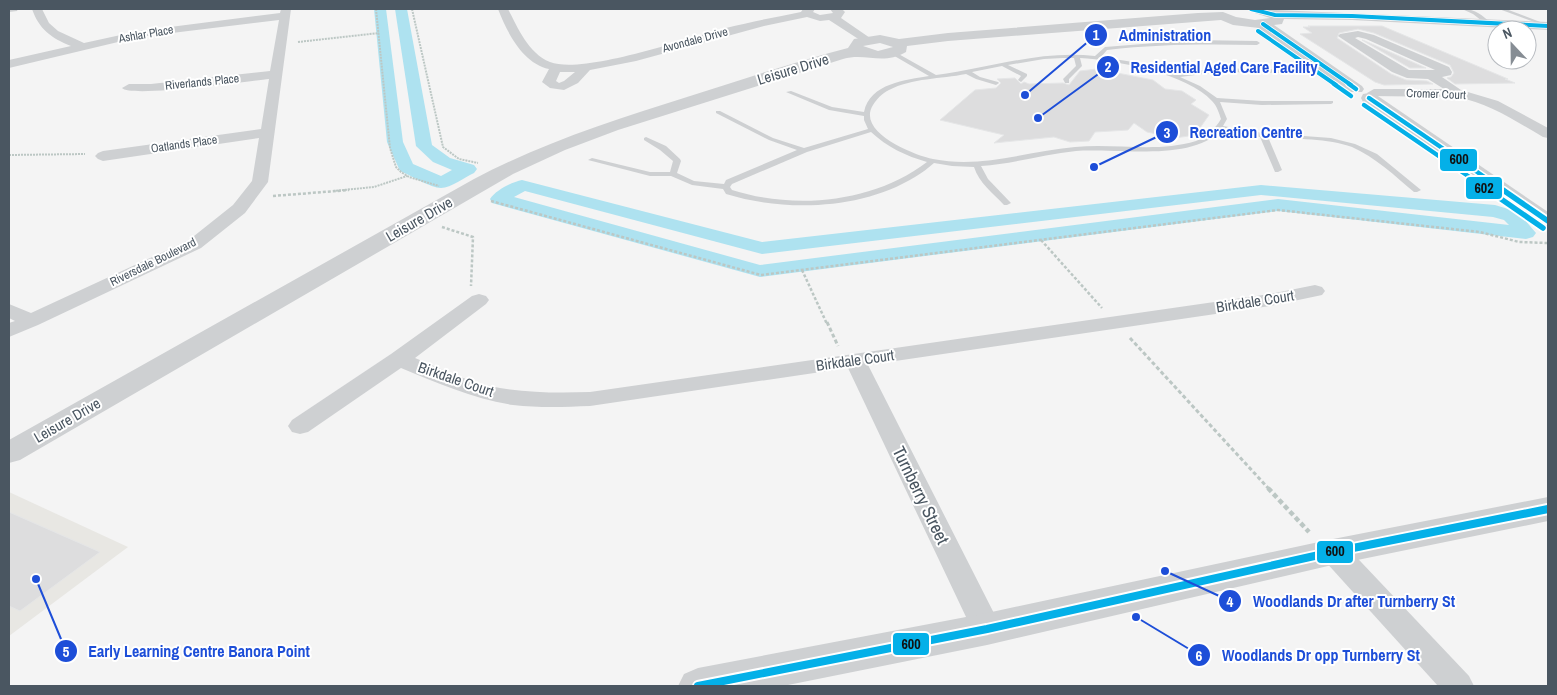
<svg xmlns="http://www.w3.org/2000/svg" width="1557" height="695" viewBox="0 0 1557 695" font-family="'Archivo Narrow',sans-serif">
	<rect width="100%" height="100%" fill="#f4f4f4"/>
	<polygon fill="#e8e7e3" points="9,492 128,547 9,636"/>
	<g fill="none" stroke-linecap="round" stroke-linejoin="round">
		<g fill="#aee2f0" fill-rule="evenodd">
			<path d="M374,9H386L403,142L413,164L441,176L452,170L433,162L416,146L395,9H407L432,145L450,158L474,165L477,169L474,173C465,177 451,188 441,188C431,188 410,175 400,171L387,142Z"/>
			<path d="M522,180L762,242L1261,185L1495,205L1518,212L1536,233L1533,237L1526,239L1278,211L760,277L492,203L490,199C496,190 512,182 522,180ZM525,191L762,254L1261,195L1493,217L1504,220L1509,225L1278,199L760,265L514,197Z"/>
		</g>
	</g>
	<g fill="#ddddde" stroke="#e5e6e7">
		<polygon points="1308,26 1382,26 1508,79 1505,79 1515,83 1455,84 1447,78 1451,77 1454,73 1450,65 1374,33 1358,29 1339,33 1337,38 1391,74 1406,80 1427,81 1433,84 1384,85 1375,82 1300,34 1312,33 1303,27 1310,27"/>
		<polygon points="1362,40 1365,41 1426,68 1410,68"/>
		<polygon points="1097,69 1153,80 1165,89 1182,91 1196,100 1191,104 1209,115 1195,135 1175,138 1147,132 1134,123 1128,130 1095,132 1089,141 1070,142 1054,137 994,143 1004,135 940,120 975,90 996,88 1001,83 997,79 1015,78 1021,84 1024,82 1029,84 1063,83 1069,85 1080,71"/>
		<polygon points="9,512 100,552 20,611 9,606"/>
	</g>
	<g fill="none" stroke-linecap="round" stroke-linejoin="round">
		<g stroke="#bcc7c4" stroke-width="2" stroke-dasharray="2 1" stroke-linecap="butt">
			<polyline points="376,9 390,148 396,167 401,172 409,177 439,186"/>
			<polyline points="412,9 443,147 459,159 478,163"/>
			<polyline points="298,42 379,33"/>
			<polyline points="9,155 85,154"/>
			<polyline points="333,191 374,187 407,176"/>
		</g>
		<g stroke="#bcc7c4" stroke-width="2.5" stroke-dasharray="3 2" stroke-linecap="butt">
			<polyline points="273,196 349,190"/>
			<polyline points="491,201 761,275 1278,210 1480,232 1519,242 1548,243"/>
			<polyline points="442,227 473,237 471,286"/>
			<polyline points="1041,240 1102,308"/>
			<polyline points="802,270 827,324"/>
		</g>
		<g stroke="#bcc7c4" stroke-width="3" stroke-dasharray="4 2.5" stroke-linecap="butt">
			<polyline points="827,322 838,346"/>
			<polyline points="1130,338 1269,489"/>
		</g>
		<polyline stroke="#bcc7c4" stroke-width="4.5" stroke-dasharray="5 3" stroke-linecap="butt" points="1268,488 1309,532"/>
		<g fill="#ced0d2" fill-rule="evenodd">
			<path d="M1462,9C1474,8 1482,15 1491,23L1486,24L1473,14Z"/>
			<polygon points="1499,9 1506,9 1548,25 1548,27"/>
			<path d="M1193,40L1257,41L1260,43L1257,45C1207,44 1157,44 1107,50L1101,57L1133,62L1173,74L1218,68L1299,70V72L1297,73L1218,72L1180,77L1200,86L1217,98L1262,101H1333V103L1331,104L1262,105L1220,102L1227,119L1223,126L1263,133L1331,138L1355,144L1377,154L1421,190L1417,192H1414C1395,176 1375,157 1352,147C1328,138 1293,139 1268,137L1282,170L1278,172H1275L1260,137L1221,130C1193,162 1115,148 1076,151C1044,154 1013,164 981,166L988,179L1011,203L1007,205H1004C993,193 979,183 974,167L952,166L934,163C928,168 922,173 915,177C861,210 785,212 726,194L723,189L692,185L671,176H650L588,160L592,158L650,172H670L673,161L660,150L644,140V138L646,137L666,146L680,159L681,161L677,173L694,181L724,184L726,180L797,150L769,140L716,113V111H720L773,138L804,148L868,129L864,120V116L829,110L786,92L791,91L832,107L864,112C870,83 906,80 929,76L891,54V52H895L936,75C991,68 1039,50 1095,56L1105,47ZM1063,58H1074L1076,66L1063,79L1065,83H1069V79L1082,66L1080,58C1116,60 1188,74 1212,101C1217,106 1219,113 1221,119C1215,129 1207,137 1196,141C1157,153 1115,143 1075,147C1027,151 982,169 933,159C914,155 856,132 873,105C877,99 881,94 889,90C912,78 941,79 966,74L976,79L996,85L999,83L998,82L980,77L972,72L1002,66L1021,76L1018,80L1021,82L1027,76V74L1008,65L1044,59ZM871,132C887,147 906,156 927,162C873,203 795,210 732,190L730,187L732,184L807,152Z"/>
		</g>
		<g fill="#ced0d2" fill-rule="evenodd">
			<polygon points="9,9 18,9 17,11 9,12"/>
			<path d="M32,9H42L49,23L58,31L84,43L139,31L280,13L281,9H291L268,182L245,213L201,248L38,325L9,337V323L15,321L9,318V304L31,313L189,240L233,205L252,181L259,138L103,161L98,159L95,156L98,153L103,151L261,129L269,79C249,81 131,98 122,88L129,84H151L270,71L279,20L139,37L9,68V60L71,46C51,38 39,29 32,9Z"/>
			<path d="M498,9H508C518,28 528,53 550,62C583,75 688,38 726,28C750,22 776,17 801,12L803,9H815L813,12L820,15L833,13L830,9H842L845,12L841,18L873,40L871,42H863L829,20L820,21L807,17L764,26L636,61L590,70L578,83L564,90L550,88L542,82L549,69C522,63 507,32 498,9ZM560,72H575L564,81L559,83L556,81Z"/>
			<path d="M1358,31L1374,35L1449,67L1452,72L1451,75L1442,77L1461,90L1498,101L1548,128V138L1543,137C1515,121 1489,103 1457,97L1369,96L1367,93L1374,89H1444L1428,79L1407,78L1392,72L1338,36L1340,34ZM1358,37L1366,39L1435,70H1409L1355,38Z"/>
			<path d="M1315,285L1322,287L1325,291L1322,295L1270,306L868,365L1002,629L998,638L987,642L976,638L848,368L590,406C565,407 539,408 513,405C474,399 437,383 401,368L308,432L300,434L292,432L288,426L292,420L391,354L472,296L479,294L486,296L489,300L486,304L415,358C439,368 464,380 490,386C523,393 557,393 590,392L1270,294Z"/>
			<polygon points="1334,541 1344,544 1469,676 1474,686 1438,686 1324,560 1320,552 1324,544"/>
		</g>
		<g fill="#ced0d2" fill-rule="evenodd">
			<path d="M1254,9L1548,22V30L1352,20L1284,19L1282,24L1274,25L1362,86L1364,89L1362,92H1350L1259,28L1233,25L1221,20L948,41L907,46L906,52C882,66 866,52 843,59L618,130L565,150L513,174L20,460L9,463V440L474,179C542,143 614,120 687,97C741,80 794,62 848,48L854,39L880,35L899,39L948,33L1198,13L1223,12L1236,17L1255,20L1270,18L1255,13ZM880,43L893,47L878,51L863,46Z"/>
			<polygon points="1369,93 1375,94 1548,212 1548,227 1540,226 1363,102 1361,98 1363,94"/>
			<polygon points="1548,497 1548,521 1328,566 987,645 783,686 678,686 684,674 698,668 987,613 1328,540"/>
		</g>
		<defs>
			<g id="bus-1-far3">
				<polyline points="1251,9 1275,15 1352,16 1548,26"/>
				<polyline points="1263,24 1351,85"/>
			</g>
			<g id="bus-1-far2">
				<polyline points="1349,84 1356,89"/>
				<polyline points="1369,98 1505,191"/>
			</g>
			<polyline id="bus-1-far1" points="1503,190 1548,221"/>
			<polyline id="bus-1" points="698,686 987,629 1328,553 1548,509"/>
			<polyline id="bus-2-far2" points="1258,31 1336,85"/>
			<g id="bus-2-far1">
				<polyline points="1334,84 1351,96"/>
				<polyline points="1364,105 1490,191"/>
			</g>
			<polyline id="bus-2" points="1488,190 1543,228"/>
		</defs>
		<use href="#bus-1-far3" stroke="#fff" stroke-width="5.5"/>
		<use href="#bus-1-far2" stroke="#fff" stroke-width="7"/>
		<use href="#bus-1-far1" stroke="#fff" stroke-width="9"/>
		<use href="#bus-1" stroke="#fff" stroke-width="12"/>
		<use href="#bus-2-far2" stroke="#fff" stroke-width="5.5"/>
		<use href="#bus-2-far1" stroke="#fff" stroke-width="7"/>
		<use href="#bus-2" stroke="#fff" stroke-width="9"/>
		<use href="#bus-1-far3" stroke="#04b0e8" stroke-width="4"/>
		<use href="#bus-1-far2" stroke="#04b0e8" stroke-width="4.5"/>
		<use href="#bus-1-far1" stroke="#04b0e8" stroke-width="5.5"/>
		<use href="#bus-1" stroke="#04b0e8" stroke-width="8"/>
		<use href="#bus-2-far2" stroke="#04b0e8" stroke-width="4"/>
		<use href="#bus-2-far1" stroke="#04b0e8" stroke-width="4.5"/>
		<use href="#bus-2" stroke="#04b0e8" stroke-width="5.5"/>
	</g>
	<g text-anchor="middle" dominant-baseline="central" stroke-width="4" stroke-linejoin="round" paint-order="stroke">
		<g font-size="12" fill="#4a5661" stroke="#fff">
			<text transform="translate(146 34) rotate(-10)">Ashlar Place</text>
			<text transform="translate(695 40) rotate(-15)">Avondale Drive</text>
			<text transform="translate(202 82) rotate(-6)">Riverlands Place</text>
			<text transform="translate(1436 94) rotate(2)">Cromer Court</text>
			<text transform="translate(184 144) rotate(-8)">Oatlands Place</text>
			<text transform="translate(153 262) rotate(-26)">Riversdale Boulevard</text>
		</g>
		<g font-size="15" fill="#4a5661" stroke="#fff">
			<text transform="translate(793 69) rotate(-17)">Leisure Drive</text>
			<text transform="translate(419 219) rotate(-30)">Leisure Drive</text>
			<text transform="translate(1255 301) rotate(-9)">Birkdale Court</text>
			<text transform="translate(855 360) rotate(-8)">Birkdale Court</text>
			<text transform="translate(456 379) rotate(19)">Birkdale Court</text>
			<text transform="translate(67 420) rotate(-30)">Leisure Drive</text>
		</g>
		<g font-size="18" fill="#4a5661" stroke="#fff">
			<text transform="translate(921 495) rotate(64)">Turnberry Street</text>
		</g>
	</g>
	<path fill="none" stroke="#1d4ed8" stroke-width="2" d="M1025 95L1096 35M1038 118L1108 67M1094 167L1167 132M1165 571L1230 601M36 579L66 651M1136 617L1199 655"/>
	<g fill="#1d4ed8" stroke="#fff" stroke-width="2">
		<circle cx="1025" cy="95" r="5"/>
		<circle cx="1038" cy="118" r="5"/>
		<circle cx="1094" cy="167" r="5"/>
		<circle cx="1165" cy="571" r="5"/>
		<circle cx="36" cy="579" r="5"/>
		<circle cx="1136" cy="617" r="5"/>
		<circle cx="1096" cy="35" r="12"/>
		<circle cx="1108" cy="67" r="12"/>
		<circle cx="1167" cy="132" r="12"/>
		<circle cx="1230" cy="601" r="12"/>
		<circle cx="66" cy="651" r="12"/>
		<circle cx="1199" cy="655" r="12"/>
	</g>
	<g font-size="15" text-anchor="middle" font-weight="bold" fill="#fff">
		<text x="1096" y="40">1</text>
		<text x="1108" y="72">2</text>
		<text x="1167" y="138">3</text>
		<text x="1230" y="607">4</text>
		<text x="66" y="657">5</text>
		<text x="1199" y="661">6</text>
	</g>
	<g font-size="16" text-anchor="middle" font-weight="bold" fill="#1d4ed8" stroke="#fff" stroke-width="4" stroke-linejoin="round" paint-order="stroke">
		<text x="1165" y="41">Administration</text>
		<text x="1224" y="73">Residential Aged Care Facility</text>
		<text x="1246" y="138">Recreation Centre</text>
		<text x="1354" y="607">Woodlands Dr after Turnberry St</text>
		<text x="199" y="657">Early Learning Centre Banora Point</text>
		<text x="1321" y="661">Woodlands Dr opp Turnberry St</text>
	</g>
	<g stroke="#fff" stroke-width="2">
		<rect x="1439" y="148" width="39" height="24" rx="5" fill="#04b0e8"/>
		<rect x="1465" y="176" width="38" height="24" rx="5" fill="#04b0e8"/>
		<rect x="1316" y="540" width="38" height="24" rx="5" fill="#04b0e8"/>
		<rect x="892" y="632" width="38" height="24" rx="5" fill="#04b0e8"/>
	</g>
	<g font-size="14" text-anchor="middle" font-weight="bold" fill="#111">
		<text x="1459" y="164">600</text>
		<text x="1484" y="193">602</text>
		<text x="1335" y="556">600</text>
		<text x="911" y="649">600</text>
	</g>
	<rect width="1557" height="695" fill="none" stroke="#4a5661" stroke-width="20"/>
	<g transform="translate(1512 45) rotate(338)"><circle r="24" fill="#ffffff" stroke="#b7bbc0"/>
	<path d="M0-4L9 19L0 12L-9 19Z" fill="#868d94"/>
	<text y="-8" font-size="14" font-weight="bold" text-anchor="middle" fill="#4a5661">N</text>
	</g>
</svg>
